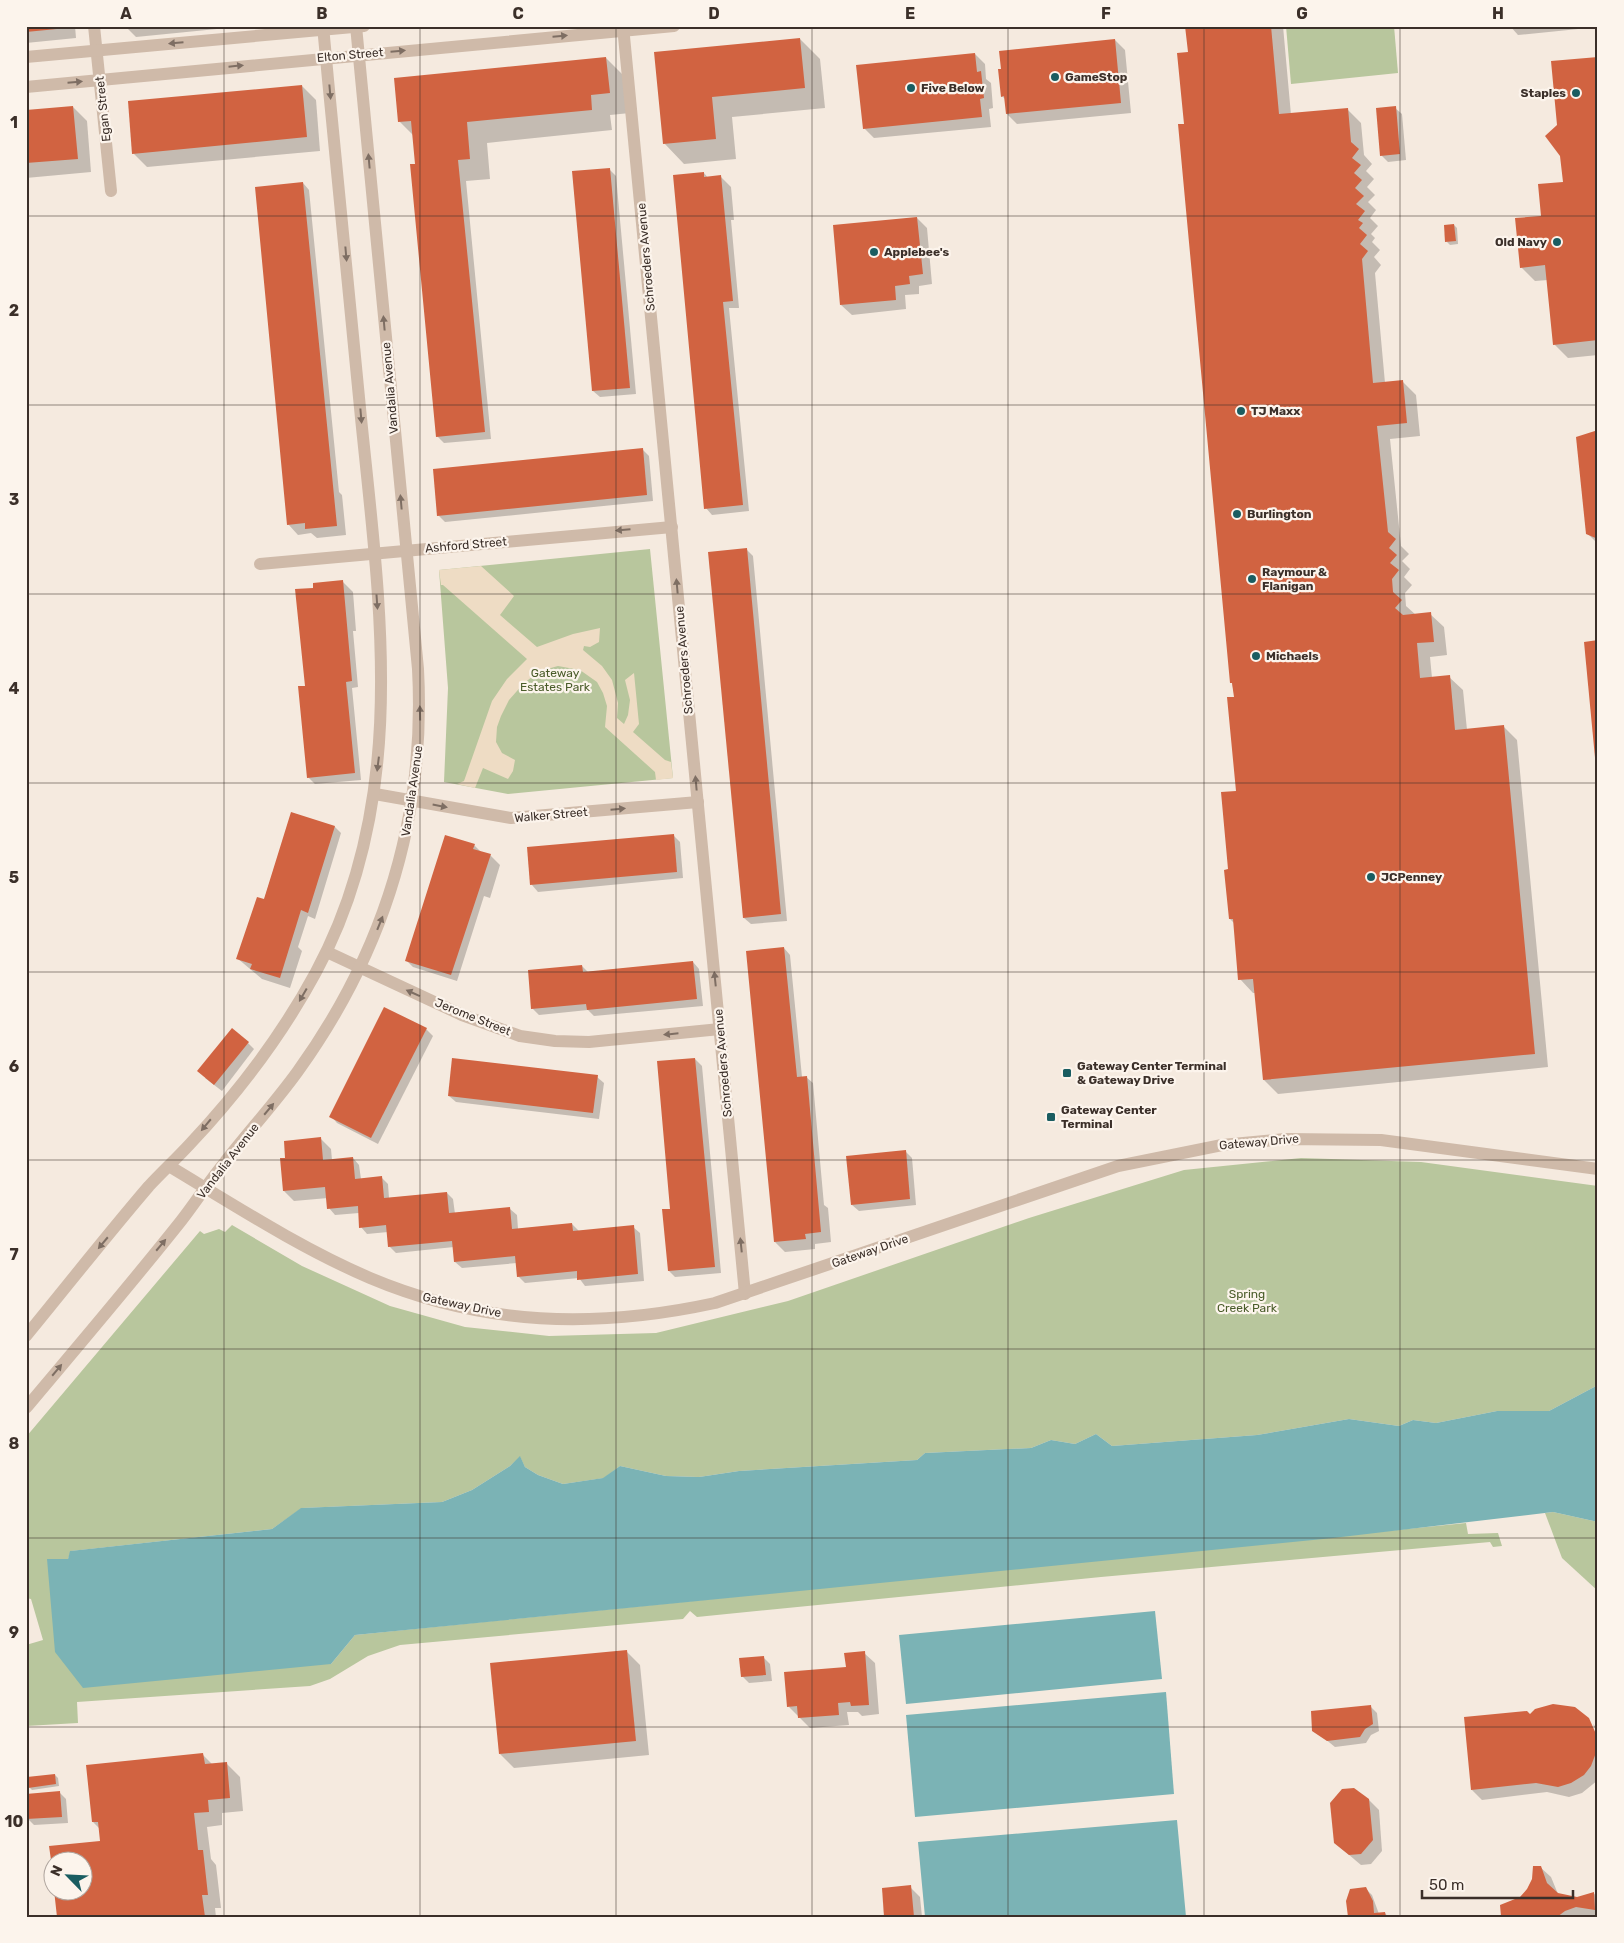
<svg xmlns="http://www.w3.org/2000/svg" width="1624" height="1943" viewBox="0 0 1624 1943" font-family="Rubik,sans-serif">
	<rect width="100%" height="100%" fill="#f5eadf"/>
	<g fill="#b8c69d">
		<polygon points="1286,26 1394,26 1398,73 1291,84"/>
		<polygon points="650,549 673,778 508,794 444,782 448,688 439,570"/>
		<polygon points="1301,1158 1421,1162 1598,1186 1598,1385 1549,1411 1497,1411 1436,1423 1413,1420 1399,1426 1349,1419 1257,1435 1112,1446 1096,1434 1075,1444 1051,1440 1031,1448 925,1453 917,1460 739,1471 699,1477 666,1476 620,1466 604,1478 563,1484 538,1475 525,1467 520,1457 510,1466 472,1490 442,1502 302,1508 272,1529 71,1551 68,1559 47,1559 331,1664 355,1635 1466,1523 1468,1534 1498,1533 1502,1546 1493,1547 1490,1542 1101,1577 697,1617 690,1611 683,1619 400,1645 368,1656 330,1679 310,1686 77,1702 78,1723 26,1726 26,1645 43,1640 31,1599 26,1598 26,1437 200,1231 204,1234 219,1229 225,1232 232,1225 302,1266 390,1306 465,1327 549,1336 656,1333 788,1301 1029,1218 1184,1170"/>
		<polygon points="1553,1512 1598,1522 1598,1591 1562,1558 1545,1513"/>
	</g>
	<polygon fill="#eedcc4" points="481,566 514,596 500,615 537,647 573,634 600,628 599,642 590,647 584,646 583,650 602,666 612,680 618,703 617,718 624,724 628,715 630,700 625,680 634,673 639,724 633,732 665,760 671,762 673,778 656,780 655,772 605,727 607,706 603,693 597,682 580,670 558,666 540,671 524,683 509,700 501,716 497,727 496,742 502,753 515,760 513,771 508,779 483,768 475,788 457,784 464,781 492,701 507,679 527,659 443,585 441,585 439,570"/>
	<g fill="#7bb3b5">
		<polygon points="1598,1385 1598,1522 1553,1512 1333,1538 355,1635 331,1664 83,1688 55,1652 47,1559 68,1559 70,1551 272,1529 301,1508 442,1502 472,1490 510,1466 520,1456 525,1467 538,1475 563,1484 603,1478 620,1466 666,1476 699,1477 739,1471 917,1460 925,1453 1031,1448 1051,1440 1075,1444 1096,1434 1112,1446 1257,1435 1349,1419 1399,1426 1413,1420 1436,1423 1497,1411 1549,1411"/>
		<polygon points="1155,1611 1162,1679 906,1704 899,1635"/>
		<polygon points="1166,1692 1174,1794 915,1817 906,1715"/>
		<polygon points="1177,1820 1186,1917 925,1917 918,1842"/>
	</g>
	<g fill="#0003">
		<polygon points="26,26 75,26 76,38 26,43"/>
		<polygon points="125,26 247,26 136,37"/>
		<polygon points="1186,26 1283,26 1291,115 1347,109 1361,123 1364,155 1372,164 1366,171 1374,179 1367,187 1375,195 1368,202 1376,210 1370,218 1378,226 1371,234 1375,238 1372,242 1380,250 1374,257 1381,265 1375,273 1385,383 1402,381 1416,395 1420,436 1390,439 1401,546 1409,554 1402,561 1410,569 1404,577 1412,585 1405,593 1406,606 1416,615 1430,614 1444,627 1447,655 1430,657 1432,678 1449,677 1463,690 1467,730 1504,727 1517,740 1548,1067 1278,1094 1264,1080 1256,993 1253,993 1240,979 1235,924 1230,919 1229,870 1237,792 1235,698 1232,683 1185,125 1189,53"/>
		<polygon points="1510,26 1598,26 1598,27 1518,35"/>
		<polygon points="800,39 820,59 825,108 732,117 736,159 684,164 664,143 655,53"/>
		<polygon points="1115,40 1125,50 1131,113 1017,124 1007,114 1006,100 1002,96"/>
		<polygon points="975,54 985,64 986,79 991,83 993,108 989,109 991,127 874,138 864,128"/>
		<polygon points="606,58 626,78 630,113 610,115 612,130 487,143 490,179 466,181 491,439 444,443 437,436 414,136 399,121"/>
		<polygon points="1598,58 1598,355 1568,358 1554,344 1548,280 1535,281 1521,267 1542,217 1564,183 1558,126"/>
		<polygon points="302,86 316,100 320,151 147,167 133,153"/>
		<polygon points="73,107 87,121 91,172 26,178 26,112"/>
		<polygon points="1395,108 1402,114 1406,160 1388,162 1381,155"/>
		<polygon points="609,169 616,176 636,394 600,397 593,391"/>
		<polygon points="704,173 708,178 721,177 731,187 734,220 731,220 739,308 729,308 749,511 712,515 706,508"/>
		<polygon points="303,183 309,190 339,492 342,495 346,535 317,538 311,533 298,535 288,524"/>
		<polygon points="917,218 927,228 932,284 919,286 919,294 905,295 906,309 852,315 841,305"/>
		<polygon points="1454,225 1457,228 1458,244 1450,245 1447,242"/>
		<polygon points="1598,432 1598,544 1587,533"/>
		<polygon points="643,450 649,456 653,501 445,522 438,515"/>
		<polygon points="746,549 753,556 787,921 751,924 744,918"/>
		<polygon points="342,581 353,592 356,631 353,631 358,687 352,688 361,780 315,784 308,777 306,687"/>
		<polygon points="292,813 335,827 341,833 315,919 308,916 298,947 302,951 290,988 262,979 237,958 264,900"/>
		<polygon points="673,835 680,842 683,878 538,892 532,885 528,848"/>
		<polygon points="474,845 482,853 490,855 500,865 490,898 484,896 457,981 413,967 407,961"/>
		<polygon points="784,948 790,955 802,1077 806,1077 813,1083 824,1205 828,1208 831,1242 815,1244 815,1249 785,1252 775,1242"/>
		<polygon points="693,962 699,969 703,1006 594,1016 588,1010 539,1015 532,1008 582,966 588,972"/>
		<polygon points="426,1029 433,1036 378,1144 337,1123 331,1116"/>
		<polygon points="248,1043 254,1049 222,1091 205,1078"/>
		<polygon points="695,1059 702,1066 721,1273 675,1277 669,1271 672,1210"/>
		<polygon points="597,1077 604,1083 599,1119 456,1102 449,1096"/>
		<polygon points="320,1138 331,1149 332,1160 353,1158 359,1165 361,1179 381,1177 388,1184 389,1198 447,1193 453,1199 455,1214 510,1209 517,1215 518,1229 572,1224 579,1231 633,1227 640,1233 644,1281 585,1286 579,1278 525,1283 518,1276 517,1263 462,1268 455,1262 454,1247 396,1253 389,1246 388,1232 367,1234 361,1227 359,1213 335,1215 329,1208 328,1198 294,1201 284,1191 287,1159"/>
		<polygon points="905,1151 912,1158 916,1205 859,1211 852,1205"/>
		<polygon points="627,1652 640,1665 649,1755 514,1768 500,1754"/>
		<polygon points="864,1653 875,1663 879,1714 862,1716 858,1712 847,1712 849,1725 810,1728 789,1707 847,1668"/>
		<polygon points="763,1657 770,1664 772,1681 749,1683 742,1676"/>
		<polygon points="1370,1706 1377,1713 1379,1731 1371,1735 1366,1743 1335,1747 1314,1730"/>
		<polygon points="1530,1715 1588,1720 1598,1740 1598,1780 1582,1793 1569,1797 1547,1792 1482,1800 1472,1790"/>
		<polygon points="1593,1724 1598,1729 1598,1736"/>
		<polygon points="203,1755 213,1765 226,1763 240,1777 243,1811 222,1813 222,1825 207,1827 211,1859 216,1865 221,1908 215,1908 216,1917 58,1917 82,1890 82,1860 52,1860 52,1864 51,1847 102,1842 100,1829 93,1822"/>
		<polygon points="55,1775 58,1778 59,1786 32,1790 29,1787"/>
		<polygon points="59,1792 66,1799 68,1823 34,1825 27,1818"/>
		<polygon points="1368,1799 1379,1810 1382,1851 1371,1864 1361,1865 1335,1843"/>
		<polygon points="1540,1867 1551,1877 1558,1894 1577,1898 1593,1893 1598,1897 1598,1917 1504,1917 1502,1915 1528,1890"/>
		<polygon points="910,1887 920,1897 922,1917 886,1917"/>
		<polygon points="1366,1889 1372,1895 1379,1914 1385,1913 1388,1917 1349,1917"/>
	</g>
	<g fill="#d16341">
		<polygon points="26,26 67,26 67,28 26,32"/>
		<polygon points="1185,26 1271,26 1279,114 1348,108 1351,142 1359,149 1352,158 1361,165 1354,173 1362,180 1355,188 1364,196 1356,204 1365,211 1358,220 1363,223 1359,228 1367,235 1360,244 1368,251 1362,259 1373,383 1403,380 1407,423 1377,426 1388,532 1396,539 1389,548 1397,555 1390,563 1399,570 1392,579 1393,592 1402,600 1395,608 1403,615 1431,612 1434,642 1417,643 1420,678 1450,675 1455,730 1504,725 1535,1054 1263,1080 1253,979 1238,980 1233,919 1229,919 1224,870 1228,869 1221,792 1236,791 1227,697 1234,697 1232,683 1230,683 1178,124 1184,124 1177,53 1188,52"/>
		<polygon points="800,38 805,88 712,97 716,139 663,144 654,52"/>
		<polygon points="1115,39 1121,103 1006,114 1004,96 1001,97 998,69 1001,69 999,51"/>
		<polygon points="975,53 977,72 981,71 984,98 980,99 982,117 863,129 856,65"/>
		<polygon points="606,57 610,93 591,95 592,110 467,122 470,159 458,160 485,432 436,437 410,164 415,164 411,121 398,122 394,78"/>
		<polygon points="1598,57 1598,340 1553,345 1545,265 1520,268 1515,218 1541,216 1538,184 1563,182 1560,156 1545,136 1557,125 1551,61"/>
		<polygon points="302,85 307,137 132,154 128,101"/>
		<polygon points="73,106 78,159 26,163 26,110"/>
		<polygon points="1396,106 1400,154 1380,156 1376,108"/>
		<polygon points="610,168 630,388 592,391 572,171"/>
		<polygon points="704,172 704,177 721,175 733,301 723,302 743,505 704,509 673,175"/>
		<polygon points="303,182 337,526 305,529 305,523 287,525 255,187"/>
		<polygon points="917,217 923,274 909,276 910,284 895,286 896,300 840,305 833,225"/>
		<polygon points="1454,224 1456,241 1445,242 1444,225"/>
		<polygon points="1598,430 1598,539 1586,534 1576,437"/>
		<polygon points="643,448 647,495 437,516 433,469"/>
		<polygon points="747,548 781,914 743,918 708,552"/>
		<polygon points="343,580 352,681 346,682 355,773 307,778 298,686 305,686 295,589 313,588 313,583"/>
		<polygon points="1598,640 1598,768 1596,768 1584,642"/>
		<polygon points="291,812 335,826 308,913 301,910 280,978 250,969 252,964 236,959 257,897 264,899"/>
		<polygon points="674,834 677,872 530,885 527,847"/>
		<polygon points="445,835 475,844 473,849 491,854 451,975 405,961"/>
		<polygon points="784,947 797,1077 807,1076 821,1232 805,1234 806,1239 774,1242 746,951"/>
		<polygon points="693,961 697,999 587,1010 586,1004 531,1009 528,970 582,965 583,972"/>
		<polygon points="384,1007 427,1028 371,1138 329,1117"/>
		<polygon points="232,1028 249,1042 214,1085 197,1071"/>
		<polygon points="452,1058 598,1075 593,1113 448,1096"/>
		<polygon points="695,1058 715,1267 668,1271 662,1209 670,1209 657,1061"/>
		<polygon points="321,1137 323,1160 353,1157 355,1179 382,1176 384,1198 447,1192 449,1213 510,1207 512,1229 572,1223 573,1231 634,1225 638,1274 577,1280 577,1271 517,1277 515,1256 454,1262 452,1241 388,1247 386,1225 359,1228 358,1206 327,1209 325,1187 283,1191 280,1158 285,1158 284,1141"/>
		<polygon points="906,1150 910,1199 851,1205 846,1156"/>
		<polygon points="627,1650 636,1741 499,1754 490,1663"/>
		<polygon points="865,1651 869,1705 851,1706 850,1702 838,1703 839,1715 798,1718 797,1706 787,1707 784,1672 846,1667 844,1653"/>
		<polygon points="764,1656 766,1675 741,1677 739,1658"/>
		<polygon points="1553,1704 1575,1707 1589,1718 1596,1734 1597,1750 1591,1766 1584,1775 1571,1783 1558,1787 1536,1783 1471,1790 1464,1717 1527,1711 1530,1714 1535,1709"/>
		<polygon points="1371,1705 1373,1724 1365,1729 1360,1737 1327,1741 1312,1731 1311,1711"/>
		<polygon points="203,1753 205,1764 227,1762 230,1798 208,1800 209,1812 194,1813 198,1850 203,1850 208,1895 202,1895 205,1917 57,1917 54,1890 82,1890 82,1860 51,1860 49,1846 100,1841 98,1822 92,1822 86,1765"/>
		<polygon points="55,1774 56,1784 28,1788 27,1777"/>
		<polygon points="1354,1788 1369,1799 1373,1840 1361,1854 1349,1855 1334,1843 1330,1803 1342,1789"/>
		<polygon points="60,1791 62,1817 26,1819 26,1794"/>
		<polygon points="1533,1866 1541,1866 1547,1883 1558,1893 1577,1897 1594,1892 1595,1910 1576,1907 1565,1911 1557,1917 1501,1916 1500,1905 1520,1897 1527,1889 1532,1879"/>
		<polygon points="911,1885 914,1917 884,1917 882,1888"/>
		<polygon points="1366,1887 1373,1901 1374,1913 1385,1912 1386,1917 1348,1917 1346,1901 1350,1889"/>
	</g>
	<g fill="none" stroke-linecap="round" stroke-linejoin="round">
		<g stroke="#cfbaa9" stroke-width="12">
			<polyline points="94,26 111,191"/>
			<polyline points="623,26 745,1294"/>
			<polyline points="26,57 364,26"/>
			<polyline points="26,87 674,26"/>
			<polyline points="260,564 672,527"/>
			<polyline points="375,794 511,818 698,802"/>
			<polyline points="327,952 462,1015 520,1036 555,1041 589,1042 720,1029"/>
			<path d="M169,1166C234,1205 300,1248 370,1278C484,1326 595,1329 715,1303L1118,1166L1222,1145L1285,1139L1381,1140L1598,1169"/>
			<path d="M26,1336C67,1286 107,1235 149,1186C162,1172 176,1159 189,1145C238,1093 282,1035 316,972C410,798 380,606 361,418C349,288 335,157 323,26"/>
			<path d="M26,1408C78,1346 131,1284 181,1221C196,1202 209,1181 225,1162C249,1131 275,1103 298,1071C385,950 426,818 418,669L356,26"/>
		</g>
	</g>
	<defs><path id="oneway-solid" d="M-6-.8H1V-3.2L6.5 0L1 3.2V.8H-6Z" transform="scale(1.25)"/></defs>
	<g fill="#7e6e63">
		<use href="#oneway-solid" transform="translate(560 36) rotate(-5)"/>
		<use href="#oneway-solid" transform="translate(176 43) rotate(175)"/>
		<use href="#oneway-solid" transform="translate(398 51) rotate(-5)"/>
		<use href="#oneway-solid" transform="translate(236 66) rotate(-6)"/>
		<use href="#oneway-solid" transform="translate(75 82) rotate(-5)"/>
		<use href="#oneway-solid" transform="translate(330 92) rotate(85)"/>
		<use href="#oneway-solid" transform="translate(369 161) rotate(-95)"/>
		<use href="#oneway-solid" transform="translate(346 254) rotate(85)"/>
		<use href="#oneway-solid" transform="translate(384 323) rotate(-95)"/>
		<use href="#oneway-solid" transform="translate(361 416) rotate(85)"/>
		<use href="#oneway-solid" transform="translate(401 502) rotate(-95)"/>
		<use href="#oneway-solid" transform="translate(623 530) rotate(175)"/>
		<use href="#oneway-solid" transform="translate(677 586) rotate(-95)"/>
		<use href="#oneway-solid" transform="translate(377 602) rotate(86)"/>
		<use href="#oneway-solid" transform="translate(420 713) rotate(-91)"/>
		<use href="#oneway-solid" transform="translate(378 764) rotate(97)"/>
		<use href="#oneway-solid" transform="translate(696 783) rotate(-95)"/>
		<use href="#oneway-solid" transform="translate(440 806) rotate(11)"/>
		<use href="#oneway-solid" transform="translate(618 809) rotate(-5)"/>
		<use href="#oneway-solid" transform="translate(380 923) rotate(-68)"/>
		<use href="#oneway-solid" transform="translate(715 979) rotate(-96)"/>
		<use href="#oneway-solid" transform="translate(413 993) rotate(-156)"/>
		<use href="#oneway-solid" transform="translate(303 995) rotate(120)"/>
		<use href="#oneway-solid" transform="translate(671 1034) rotate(174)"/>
		<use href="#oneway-solid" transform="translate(269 1109) rotate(-50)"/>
		<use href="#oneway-solid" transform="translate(206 1125) rotate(130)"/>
		<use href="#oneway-solid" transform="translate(103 1243) rotate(130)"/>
		<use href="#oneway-solid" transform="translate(161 1245) rotate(-50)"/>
		<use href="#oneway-solid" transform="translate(741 1245) rotate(-96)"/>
		<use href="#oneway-solid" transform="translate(57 1370) rotate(-50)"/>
	</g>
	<path fill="none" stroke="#3b2f29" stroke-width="1" stroke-opacity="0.55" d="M224,26V1917M420,26V1917M616,26V1917M812,26V1917M1008,26V1917M1204,26V1917M1400,26V1917M26,216H1598M26,405H1598M26,594H1598M26,783H1598M26,972H1598M26,1160H1598M26,1349H1598M26,1538H1598M26,1727H1598"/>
	<g fill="#1a5d61" stroke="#fcf4ec" stroke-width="2">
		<circle cx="1055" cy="77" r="5"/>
		<circle cx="911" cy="88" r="5"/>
		<circle cx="1576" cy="93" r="5"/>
		<circle cx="1557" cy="242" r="5"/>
		<circle cx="874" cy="252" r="5"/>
		<circle cx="1241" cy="411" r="5"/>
		<circle cx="1237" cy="514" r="5"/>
		<circle cx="1252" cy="579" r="5"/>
		<circle cx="1256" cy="656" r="5"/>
		<circle cx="1371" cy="877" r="5"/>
		<rect x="1062" y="1068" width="10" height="10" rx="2.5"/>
		<rect x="1046" y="1112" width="10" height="10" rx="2.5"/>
	</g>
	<g text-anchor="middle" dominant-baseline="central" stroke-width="4.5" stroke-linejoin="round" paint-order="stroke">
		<g font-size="12" fill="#3b2f29" stroke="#fcf4ec">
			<text transform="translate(350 55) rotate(-5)">Elton Street</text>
			<text transform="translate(103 109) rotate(-96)">Egan Street</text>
			<text transform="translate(646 257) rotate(-95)">Schroeders Avenue</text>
			<text transform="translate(390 388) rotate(-95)">Vandalia Avenue</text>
			<text transform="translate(466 545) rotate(-5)">Ashford Street</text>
			<text transform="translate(684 660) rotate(-95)">Schroeders Avenue</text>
			<text transform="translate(412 791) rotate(-82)">Vandalia Avenue</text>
			<text transform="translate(551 815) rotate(-5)">Walker Street</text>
			<text transform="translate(473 1017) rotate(22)">Jerome Street</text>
			<text transform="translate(723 1063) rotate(-95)">Schroeders Avenue</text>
			<text transform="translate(1259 1142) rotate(-5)">Gateway Drive</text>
			<text transform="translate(228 1161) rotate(-52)">Vandalia Avenue</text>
			<text transform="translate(870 1251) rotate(-19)">Gateway Drive</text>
			<text transform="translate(462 1305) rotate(12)">Gateway Drive</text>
		</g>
		<g font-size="12" font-weight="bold" fill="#3b2f29" stroke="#fcf4ec" text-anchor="start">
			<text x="1065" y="77">GameStop</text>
			<text x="921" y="88">Five Below</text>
			<text x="1566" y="93" text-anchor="end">Staples</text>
			<text x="1547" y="242" text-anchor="end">Old Navy</text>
			<text x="884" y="252">Applebee's</text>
			<text x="1251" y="411">TJ Maxx</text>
			<text x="1247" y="514">Burlington</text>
			<text x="1262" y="572">Raymour &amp;<tspan x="1262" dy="14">Flanigan</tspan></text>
			<text x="1266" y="656">Michaels</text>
			<text x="1381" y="877">JCPenney</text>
			<text x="1077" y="1066">Gateway Center Terminal<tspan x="1077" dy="14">&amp; Gateway Drive</tspan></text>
			<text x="1061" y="1110">Gateway Center<tspan x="1061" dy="14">Terminal</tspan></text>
		</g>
		<g font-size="12" fill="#4a5c2a" stroke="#fcf4ec">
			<text x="555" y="673">Gateway<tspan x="555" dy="14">Estates Park</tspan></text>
			<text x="1247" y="1294">Spring<tspan x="1247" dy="14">Creek Park</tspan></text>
		</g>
	</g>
	<rect width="1624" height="1943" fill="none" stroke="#fcf4ec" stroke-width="55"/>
	<g transform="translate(68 1876) rotate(294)"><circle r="24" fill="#fcf4ec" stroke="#afa59e"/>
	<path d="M0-4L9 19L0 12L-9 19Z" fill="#1a5d61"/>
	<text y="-8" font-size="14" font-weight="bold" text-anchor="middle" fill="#3b2f29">N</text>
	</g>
	<path d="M1422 1890v8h151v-8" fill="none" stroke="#3b2f29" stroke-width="2.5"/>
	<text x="1429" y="1890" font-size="15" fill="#3b2f29" stroke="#fcf4ec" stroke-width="4" paint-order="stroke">50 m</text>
	<rect x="28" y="28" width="1568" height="1888" fill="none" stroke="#3b2f29" stroke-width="2"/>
	<g font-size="16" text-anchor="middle" font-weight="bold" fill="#3b2f29">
		<text x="126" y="19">A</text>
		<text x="322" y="19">B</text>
		<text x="518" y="19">C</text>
		<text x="714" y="19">D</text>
		<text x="910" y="19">E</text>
		<text x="1106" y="19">F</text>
		<text x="1302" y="19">G</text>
		<text x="1498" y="19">H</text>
		<text x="14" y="128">1</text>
		<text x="14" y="316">2</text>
		<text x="14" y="505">3</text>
		<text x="14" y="694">4</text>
		<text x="14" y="883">5</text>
		<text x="14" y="1072">6</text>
		<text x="14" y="1260">7</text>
		<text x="14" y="1449">8</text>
		<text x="14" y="1638">9</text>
		<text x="14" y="1827">10</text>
	</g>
</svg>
